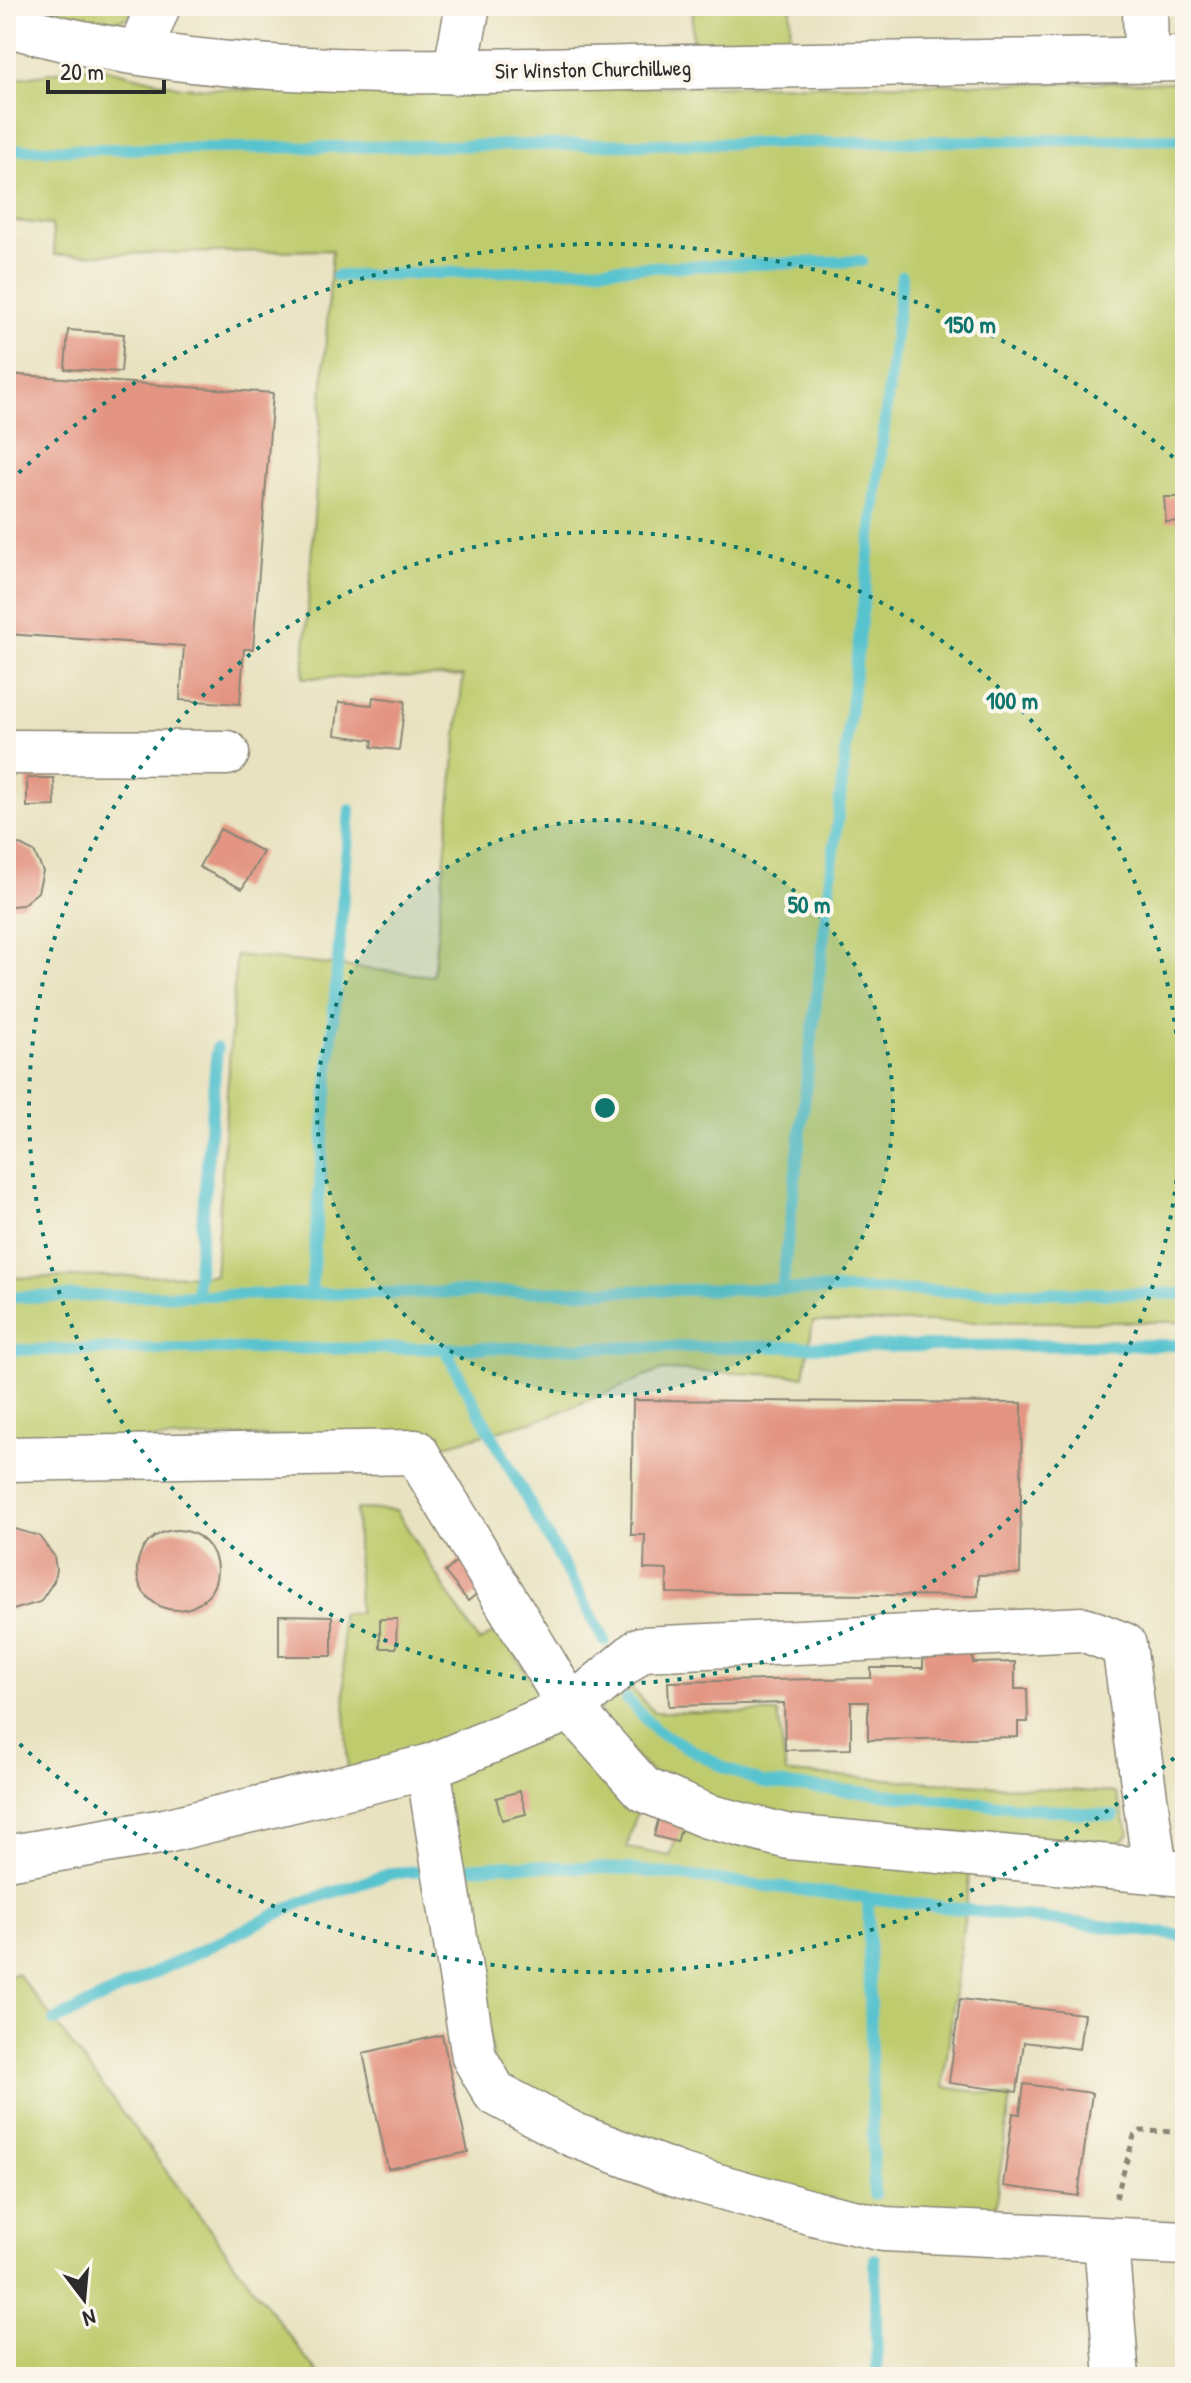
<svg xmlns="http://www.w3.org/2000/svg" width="1191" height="2383" viewBox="0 0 1191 2383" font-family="'Patrick Hand',sans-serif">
	<rect width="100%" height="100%" fill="#fbf7ec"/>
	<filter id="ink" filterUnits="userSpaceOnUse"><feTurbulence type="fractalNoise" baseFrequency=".0125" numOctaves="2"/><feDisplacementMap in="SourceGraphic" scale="16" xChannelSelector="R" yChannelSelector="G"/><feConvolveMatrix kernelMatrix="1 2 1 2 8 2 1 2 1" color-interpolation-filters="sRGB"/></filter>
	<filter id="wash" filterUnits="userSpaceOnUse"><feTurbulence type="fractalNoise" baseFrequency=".006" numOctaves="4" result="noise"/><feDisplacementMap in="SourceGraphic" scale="32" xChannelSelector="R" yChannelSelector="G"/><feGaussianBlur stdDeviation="1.8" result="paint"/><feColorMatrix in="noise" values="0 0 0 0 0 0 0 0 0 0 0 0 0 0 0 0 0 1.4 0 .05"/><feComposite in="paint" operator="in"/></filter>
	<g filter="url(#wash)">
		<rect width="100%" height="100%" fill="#e8e2c0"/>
		<g fill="#bfcc6e" stroke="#757c4c" stroke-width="2">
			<path d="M30,6H137C120,39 58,13 30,6Z"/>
			<polygon points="693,6 791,6 790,43 692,42"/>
			<polygon points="94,66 181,87 247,90 1185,82 1185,1322 813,1322 804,1376 662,1370 545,1418 445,1445 283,1436 6,1443 6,1278 215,1275 236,955 433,976 463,676 303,678 332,250 55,255 52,225 6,220 6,80"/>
			<polygon points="356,1509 396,1510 479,1642 498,1630 548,1704 348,1774 341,1614 359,1613"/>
			<polygon points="627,1684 654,1712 778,1713 786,1773 1116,1793 1129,1834 1116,1847 836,1823 726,1805 656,1776 605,1730 600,1706"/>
			<path d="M556,1721C579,1756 603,1783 638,1807L627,1848L670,1856L681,1824L970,1871L943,2087L1011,2097L992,2227L815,2207L499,2088L435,1771Z"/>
			<polygon points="17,1973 54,2021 320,2377 6,2377 6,1978"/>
		</g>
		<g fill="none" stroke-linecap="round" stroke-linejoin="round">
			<g stroke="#57c3cf" stroke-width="12">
				<polyline points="6,150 1185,139"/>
				<polyline points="337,276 862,261"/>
				<polyline points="902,276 782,1289 1185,1294"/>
				<polyline points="311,1293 350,810"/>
				<polyline points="196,1294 217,1048"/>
				<polyline points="6,1297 782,1289"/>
				<polyline points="444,1348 605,1641"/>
				<polyline points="6,1350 1185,1345"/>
				<polyline points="627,1699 657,1731 727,1769 763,1783 1114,1816"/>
				<polyline points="1180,1825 1185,1825"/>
				<polyline points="868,1900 874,2194"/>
				<polyline points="54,2021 300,1903 393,1873 509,1865 626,1869 1185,1936"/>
				<polyline points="875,2259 877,2377"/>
			</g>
		</g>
		<g id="blocks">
			<g fill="#e39482">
				<polygon points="68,330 124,334 121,372 65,369"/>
				<polygon points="6,374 273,393 253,649 244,649 240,704 180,700 184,646 6,634"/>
				<polygon points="1164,497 1185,497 1185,521 1166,522"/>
				<polygon points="373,697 405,701 399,750 372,747 373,740 335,735 339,702 372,705"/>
				<polygon points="27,778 54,778 55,806 27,807"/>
				<polygon points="220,829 263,852 242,889 199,867"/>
				<polygon points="6,842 16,843 34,852 43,871 38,892 22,905 11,906 6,906"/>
				<polygon points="633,1400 1022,1403 1020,1574 978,1575 978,1596 667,1593 667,1570 644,1569 645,1535 631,1535"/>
				<polygon points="15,1529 39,1536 54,1556 56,1569 54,1581 40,1602 13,1610 6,1608 6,1530"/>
				<circle cx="177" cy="1570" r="40"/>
				<polygon points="461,1558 485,1587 468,1601 445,1572"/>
				<polygon points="279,1615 332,1616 332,1656 279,1656"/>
				<polygon points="380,1619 397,1619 396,1648 380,1648"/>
				<polygon points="973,1648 973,1663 1015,1662 1015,1689 1027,1689 1028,1722 1018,1722 1018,1737 868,1740 868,1702 851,1702 851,1749 785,1750 784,1703 669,1706 668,1682 871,1678 871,1668 923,1668 923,1649"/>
				<polygon points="520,1791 526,1814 502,1820 496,1798"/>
				<polygon points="660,1813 684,1819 677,1842 654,1836"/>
				<polygon points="960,1999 1084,2014 1079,2049 1024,2042 1017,2092 949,2083"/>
				<polygon points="442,2035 468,2152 388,2169 363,2053"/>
				<polygon points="1024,2084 1092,2093 1078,2196 1003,2186 1013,2113 1020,2114"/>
			</g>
		</g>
	</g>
	<g filter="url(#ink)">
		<use href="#blocks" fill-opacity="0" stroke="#8a8676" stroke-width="2"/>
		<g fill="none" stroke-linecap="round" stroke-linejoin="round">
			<defs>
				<g id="minor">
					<polyline points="1145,6 1146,60"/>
					<path d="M6,24C202,82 427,72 630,68C815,64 1000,62 1185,59"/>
					<polyline points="140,51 158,6"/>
					<polyline points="455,72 468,6"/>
					<polyline points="6,752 227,753"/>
					<polyline points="6,1459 416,1452 571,1708 428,1767 165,1831 6,1858"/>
					<polyline points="428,1767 474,2057 495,2093 574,2135 679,2175 813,2213 884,2229 1185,2243"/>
					<polyline points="1155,1870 1124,1645 1083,1629 641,1649 571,1708 643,1789 707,1816 789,1837 1185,1874"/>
					<polyline points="1106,2242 1117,2377"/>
				</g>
			</defs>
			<use href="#minor" stroke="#8a8676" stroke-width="47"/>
			<polyline stroke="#8a8676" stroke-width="5" stroke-dasharray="6 6" stroke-linecap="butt" points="1116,2198 1134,2136 1141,2131 1185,2132"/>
			<use href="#minor" stroke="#fff" stroke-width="44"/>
		</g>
	</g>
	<circle cx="605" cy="1108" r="288" fill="#0f766e" fill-opacity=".12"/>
	<g fill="none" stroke="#0f766e" stroke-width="4" stroke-dasharray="4 8">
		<circle cx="605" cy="1108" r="288"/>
		<circle cx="605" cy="1108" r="576"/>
		<path d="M1183 1750A864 864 0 0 1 10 1735M10 481A864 864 0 0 1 1183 466"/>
	</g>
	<g text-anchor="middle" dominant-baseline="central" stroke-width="8" stroke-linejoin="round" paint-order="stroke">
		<g font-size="22" fill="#2b2b2b" stroke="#fbf7ec">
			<text transform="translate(593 69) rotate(-1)">Sir Winston Churchillweg</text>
		</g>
	</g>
	<circle cx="605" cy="1108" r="12" fill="#0f766e" stroke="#fbf7ec" stroke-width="4"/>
	<g font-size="24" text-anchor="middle" font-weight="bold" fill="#0f766e" stroke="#fbf7ec" stroke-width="8" stroke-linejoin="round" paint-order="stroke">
		<text x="970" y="333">150 m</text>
		<text x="1012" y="709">100 m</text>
		<text x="809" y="913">50 m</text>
	</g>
	<rect width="1191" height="2383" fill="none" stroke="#fbf7ec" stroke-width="32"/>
	<g transform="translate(84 2299) rotate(164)" stroke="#fbf7ec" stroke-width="6" paint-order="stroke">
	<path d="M0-6L14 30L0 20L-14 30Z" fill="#2b2b2b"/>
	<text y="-12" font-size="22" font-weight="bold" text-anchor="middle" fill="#2b2b2b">N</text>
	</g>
	<path d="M48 80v12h116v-12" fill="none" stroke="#2b2b2b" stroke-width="4"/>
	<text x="60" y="80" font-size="24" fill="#2b2b2b" stroke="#fbf7ec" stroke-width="6" paint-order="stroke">20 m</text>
</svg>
